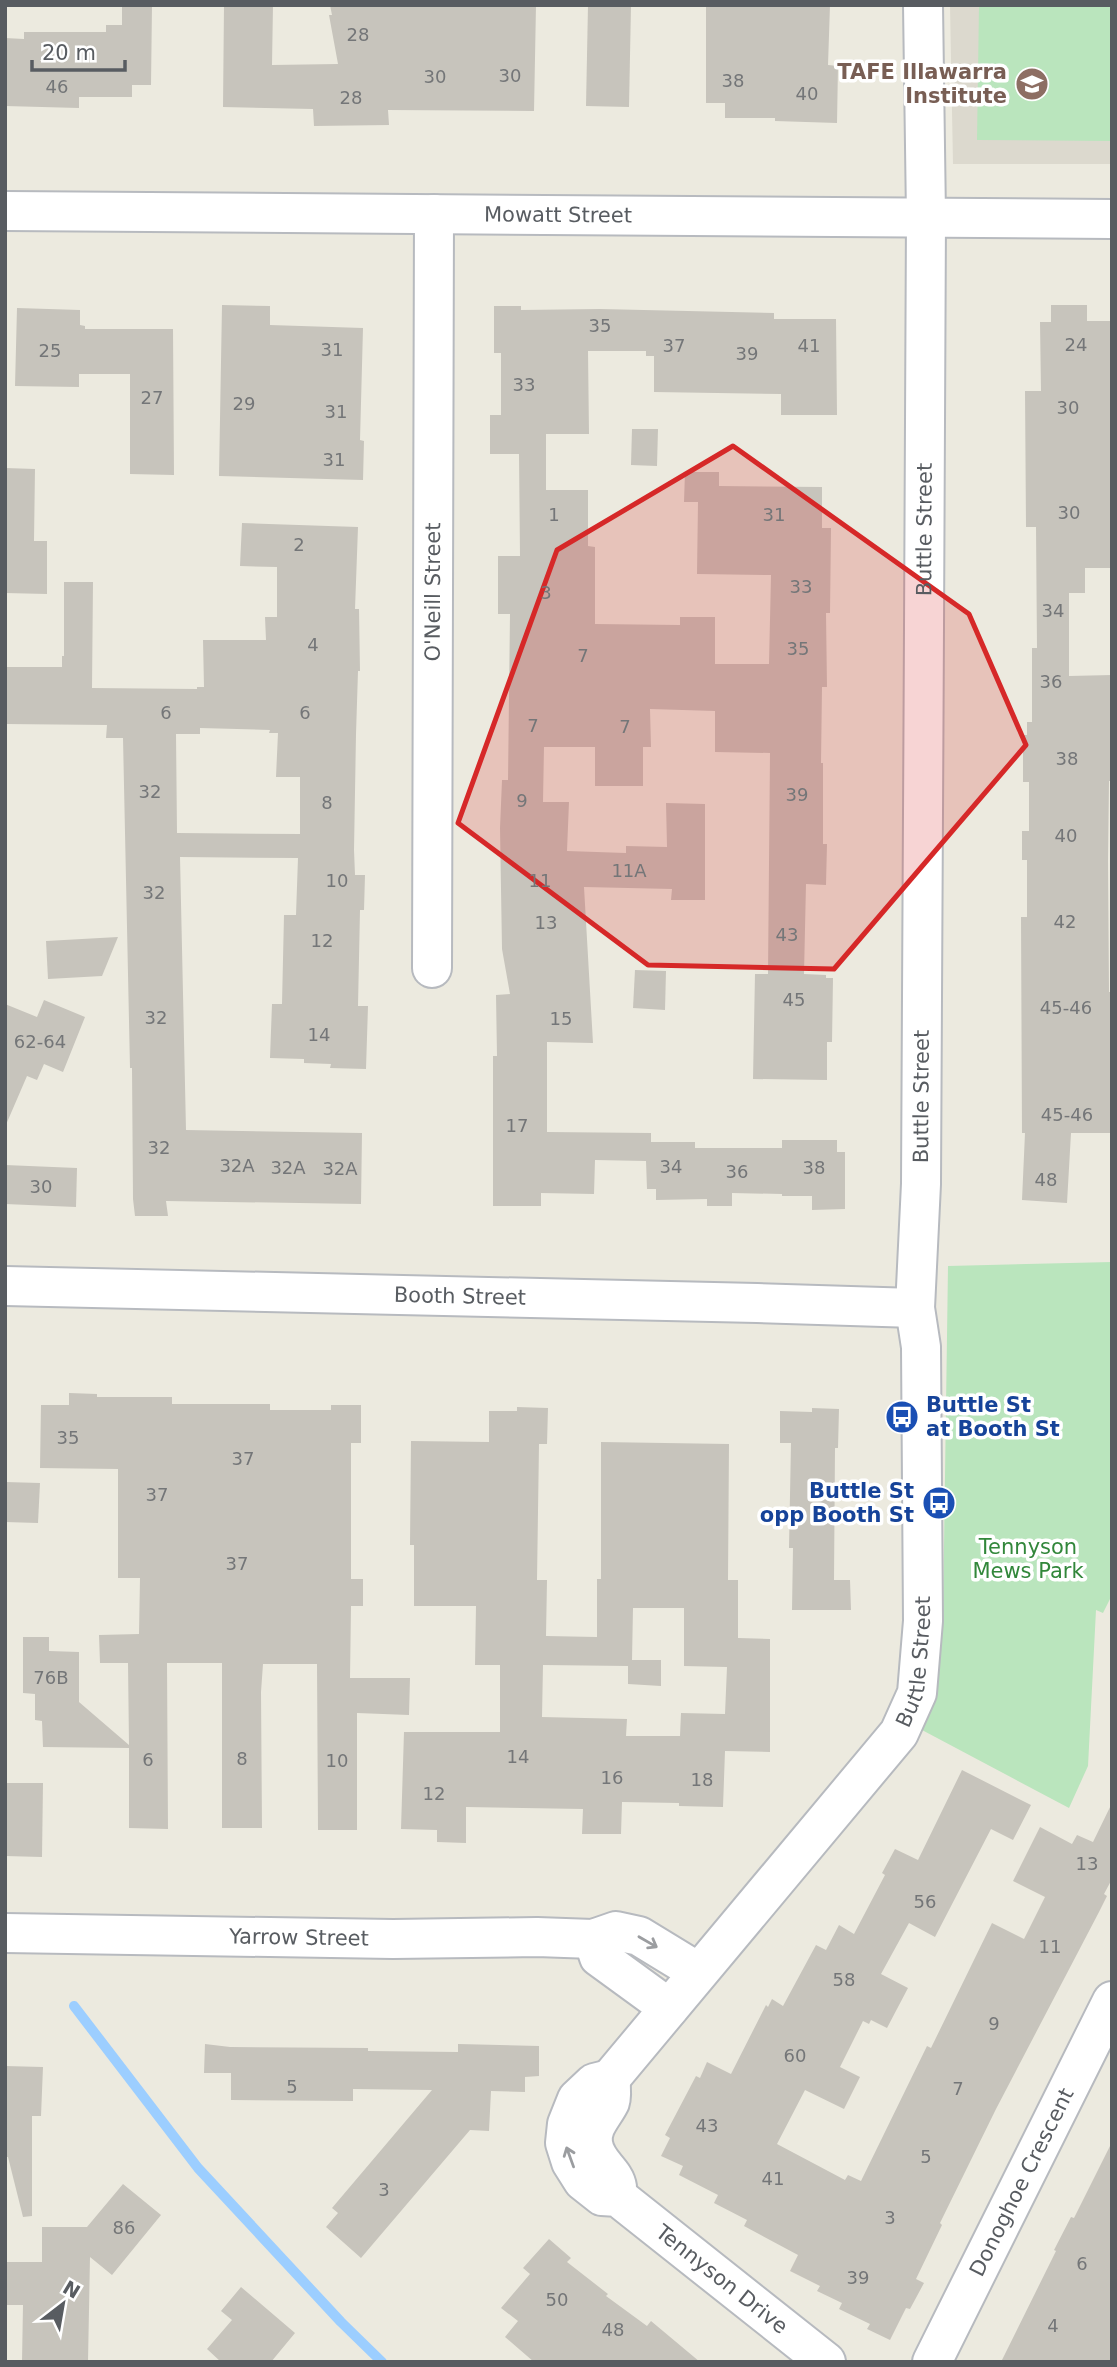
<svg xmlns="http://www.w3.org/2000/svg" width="1117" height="2367" viewBox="0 0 1117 2367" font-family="'DejaVu Sans',sans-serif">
	<rect width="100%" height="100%" fill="#eceadf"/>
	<polygon fill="#dcd9ce" points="950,5 1112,5 1112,164 953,164"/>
	<g fill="#bae5bd">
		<polygon points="979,5 1112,5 1112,141 977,140"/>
		<path d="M1112,1262V1595L1103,1613L1096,1610L1088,1766L1069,1808L922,1730C935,1693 939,1656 943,1617L948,1266Z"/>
	</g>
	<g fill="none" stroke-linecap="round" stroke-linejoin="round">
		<polyline stroke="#9cceff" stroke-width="10" points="74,2006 198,2168 341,2322 382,2362"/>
	</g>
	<g fill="#c7c4bc" fill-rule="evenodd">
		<polygon points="122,5 152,5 151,85 132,85 132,97 79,97 79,108 5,106 5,38 24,39 24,32 106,32 106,25 122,25"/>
		<polygon points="224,5 273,5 272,65 338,64 329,15 332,15 330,5 536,5 534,111 388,110 389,125 314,126 313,109 223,107"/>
		<polygon points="588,5 631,5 629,107 586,106"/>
		<polygon points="706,5 830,5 828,65 838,66 837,123 775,121 775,118 725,118 725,103 706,103"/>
		<polygon points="222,305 270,306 270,325 363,328 360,440 364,441 363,480 219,476"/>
		<polygon points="1051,305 1087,305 1087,321 1112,321 1112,568 1085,568 1085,593 1069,593 1069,676 1112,675 1112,781 1109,781 1108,861 1109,992 1112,992 1112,1133 1071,1133 1067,1203 1022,1200 1025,1133 1022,1133 1021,917 1027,917 1027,860 1022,860 1022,831 1029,831 1029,782 1023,782 1023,735 1027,735 1027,722 1032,722 1032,648 1037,648 1036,527 1026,527 1025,391 1041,391 1040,322 1051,322"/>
		<polygon points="494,306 521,306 521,310 600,309 774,313 774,319 836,319 837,415 781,415 781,394 654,392 654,356 646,356 646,351 588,351 589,434 546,434 546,490 588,490 588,546 595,547 595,624 680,625 680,617 715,617 715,664 769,664 771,575 697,574 698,502 684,502 685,472 719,472 719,486 822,487 822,528 831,528 830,613 826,613 827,687 822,687 821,763 823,763 823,844 827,844 826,885 806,884 804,974 826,975 826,978 833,978 832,1042 827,1042 827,1080 753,1079 755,974 768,974 770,753 715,752 715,711 650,709 651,747 643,747 643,786 595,786 595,747 544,747 543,802 569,802 567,851 626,853 626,846 667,847 666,803 705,804 705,900 671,900 672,889 584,887 593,1043 547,1042 547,1132 651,1133 651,1142 695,1142 695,1148 782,1148 782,1140 837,1140 837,1152 845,1152 845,1209 812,1210 812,1196 782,1196 782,1194 732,1193 732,1206 707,1206 707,1199 656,1200 656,1189 647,1189 646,1161 595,1160 594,1194 541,1193 541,1206 493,1206 493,1056 497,1056 496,995 510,994 502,949 500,828 502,780 508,780 510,614 498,614 498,556 520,556 519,454 490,454 490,415 501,415 501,353 494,353"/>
		<polygon points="17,308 80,310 80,325 85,326 85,329 173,329 174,475 130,474 130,374 79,374 79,387 15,386"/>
		<polygon points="632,429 658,429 657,466 631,465"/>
		<polygon points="5,468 35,469 34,541 47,541 47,594 5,593"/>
		<path d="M242,523L358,527L355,609H359L360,671H358L356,734L354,850L355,875H365L364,910H360L358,1006H368L366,1069L330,1068L331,1064L304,1063V1059L270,1058L272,1004H282L284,915H296L298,858L180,857L186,1130L362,1133L361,1204L166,1201L168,1216H135L133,1199L132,1068H130L123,738H106L107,725L5,724V667H62V656H64V582H93L92,688L197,689V687H204L203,640H266L265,617H277V567L240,566ZM200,728L270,730L269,733H278L276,777H300V834L177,833L176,734H200Z"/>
		<polygon points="118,937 102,976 48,979 46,941"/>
		<polygon points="635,970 666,971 665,1010 633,1008"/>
		<polygon points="44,1000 85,1017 63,1072 44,1064 37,1080 27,1076 5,1127 5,1004 37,1017"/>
		<polygon points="5,1165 77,1168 76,1207 5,1204"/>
		<polygon points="69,1393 97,1394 97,1397 172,1397 172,1404 270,1404 270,1410 331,1410 331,1405 361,1405 361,1443 351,1443 351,1579 363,1579 363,1606 351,1606 350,1678 410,1678 409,1715 357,1713 357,1830 318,1830 317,1664 263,1664 261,1692 262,1828 222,1828 222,1663 167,1663 168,1829 129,1828 129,1748 43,1747 42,1721 35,1720 35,1694 23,1693 23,1637 49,1637 49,1651 79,1652 79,1702 129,1745 128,1663 100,1663 99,1635 139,1634 140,1578 118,1578 118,1469 40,1468 41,1405 69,1405"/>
		<path d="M517,1407L548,1408L547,1444H539L537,1580H547L546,1636L597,1637V1579H601V1442L729,1444L728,1580H738V1638L770,1639V1752L725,1751L723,1807L679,1806V1803L622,1802L621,1834H582L583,1809L466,1807V1843L437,1842V1830L401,1829L404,1732H500V1665H475L476,1606H414V1545H410L411,1441L489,1442V1411H517ZM633,1608H684V1666L727,1667L725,1714L681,1713L680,1736H626L627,1719L542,1717L543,1665L628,1666V1684L661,1686V1660H632Z"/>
		<polygon points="812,1408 839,1409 838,1448 835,1448 834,1580 850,1580 851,1610 792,1610 793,1548 789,1548 791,1443 780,1443 780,1411 812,1412"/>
		<polygon points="5,1482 40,1483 38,1523 5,1522"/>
		<polygon points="962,1770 1031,1805 1013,1840 991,1829 935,1937 909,1923 881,1974 908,1988 887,2028 871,2020 869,2024 863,2021 840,2067 860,2077 844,2109 805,2090 777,2144 845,2180 848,2175 861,2181 927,2046 931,2048 992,1923 1024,1939 1045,1897 1013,1881 1040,1827 1072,1844 1077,1835 1093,1842 1112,1803 1112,1879 1104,1894 1107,1896 1099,1912 996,2109 940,2223 942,2225 916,2279 924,2283 910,2309 906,2308 890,2340 867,2329 870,2324 839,2309 842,2303 817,2291 820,2286 790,2271 798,2255 744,2226 747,2220 714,2203 718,2195 679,2175 683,2166 661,2156 670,2138 665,2135 696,2076 700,2078 707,2062 731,2074 766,2005 768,2007 772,1999 783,2006 816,1945 826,1950 839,1925 854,1934 885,1875 882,1873 895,1849 918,1860"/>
		<polygon points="5,1783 43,1783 42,1857 5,1856"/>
		<polygon points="205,2044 230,2047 368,2048 368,2051 458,2052 458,2044 539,2046 539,2076 525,2077 525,2092 491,2091 489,2131 470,2130 361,2258 326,2227 338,2213 332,2208 432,2090 353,2089 353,2101 231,2100 231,2073 204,2073"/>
		<polygon points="5,2066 43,2067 41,2116 32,2116 32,2216 23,2217 8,2157 5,2157"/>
		<polygon points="1112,2142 1112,2362 1001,2362 1056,2251 1054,2250 1071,2217 1074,2218"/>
		<polygon points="123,2184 161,2215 112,2275 90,2257 88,2362 22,2362 23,2305 5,2305 5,2262 42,2262 42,2227 87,2227"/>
		<polygon points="549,2239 571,2258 567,2262 608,2294 606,2296 647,2326 651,2321 700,2362 534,2362 505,2337 518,2321 501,2308 530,2274 523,2268"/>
		<polygon points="241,2287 295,2333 271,2362 221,2362 207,2349 232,2320 221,2311"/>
	</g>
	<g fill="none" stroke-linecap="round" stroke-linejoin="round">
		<defs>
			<g id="minor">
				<path id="s1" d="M5,211L1112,219"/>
				<path id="s2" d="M432,968L434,214"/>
				<path id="s3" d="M5,1286L757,1303L915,1308"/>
				<path id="s4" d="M5,1933L393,1939L537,1937L593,1939L616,1931L639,1936L698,1972"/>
				<polyline points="593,1939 599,1957 669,2008"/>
				<path id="s5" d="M610,2079L899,1733L917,1693L923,1621L921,1347L915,1308L921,1184L924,628L926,217L923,5"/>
				<path id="s6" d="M610,2079L594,2083L577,2099L567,2124L565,2143L571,2162L583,2181L602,2196L618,2197L826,2362"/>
				<path d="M610,2079C611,2086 612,2096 610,2102C603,2116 591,2126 593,2143C595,2163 615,2172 617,2187"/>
				<path id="s7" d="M932,2362L1112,2001"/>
			</g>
		</defs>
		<use href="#minor" stroke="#b7babf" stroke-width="42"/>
		<use href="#minor" stroke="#fff" stroke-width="38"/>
	</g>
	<defs><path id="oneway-shaft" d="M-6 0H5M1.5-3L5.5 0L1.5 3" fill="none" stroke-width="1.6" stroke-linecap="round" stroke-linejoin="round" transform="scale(1.75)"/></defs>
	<g stroke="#9b9da0">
		<use href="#oneway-shaft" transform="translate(648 1942) rotate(30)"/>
		<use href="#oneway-shaft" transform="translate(570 2157) rotate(-110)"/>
	</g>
	<path fill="#d62828" fill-opacity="0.2" stroke="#d62828" stroke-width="5" stroke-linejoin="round" d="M733,446L969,614L1026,745L834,969L648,965L458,823L557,550Z"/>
	<defs>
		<symbol id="university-disc" viewBox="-11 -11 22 22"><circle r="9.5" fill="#8d6e63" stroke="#fff"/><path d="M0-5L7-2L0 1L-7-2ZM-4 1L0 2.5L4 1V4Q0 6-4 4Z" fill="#fff"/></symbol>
		<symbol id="bus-disc" viewBox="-11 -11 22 22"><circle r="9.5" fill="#1a4fb4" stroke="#fff"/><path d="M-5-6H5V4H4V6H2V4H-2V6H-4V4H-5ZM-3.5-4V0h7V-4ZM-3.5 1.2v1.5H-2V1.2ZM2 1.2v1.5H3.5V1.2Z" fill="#fff"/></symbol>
	</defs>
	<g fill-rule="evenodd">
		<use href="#university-disc" x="1013" y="65" width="38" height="38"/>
		<use href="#bus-disc" x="883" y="1398" width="38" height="38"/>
		<use href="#bus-disc" x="920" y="1484" width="38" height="38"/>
	</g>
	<g text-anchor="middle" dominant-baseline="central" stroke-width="7" stroke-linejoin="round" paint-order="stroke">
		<g font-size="18" fill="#747678">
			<text x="358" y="34">28</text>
			<text x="510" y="75">30</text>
			<text x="435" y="76">30</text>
			<text x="733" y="80">38</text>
			<text x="57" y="86">46</text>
			<text x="807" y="93">40</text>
			<text x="351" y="97">28</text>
			<text x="600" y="325">35</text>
			<text x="1076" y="344">24</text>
			<text x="674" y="345">37</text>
			<text x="809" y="345">41</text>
			<text x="332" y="349">31</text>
			<text x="50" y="350">25</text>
			<text x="747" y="353">39</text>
			<text x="524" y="384">33</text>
			<text x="152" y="397">27</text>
			<text x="244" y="403">29</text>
			<text x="1068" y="407">30</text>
			<text x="336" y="411">31</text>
			<text x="334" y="459">31</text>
			<text x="1069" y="512">30</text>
			<text x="554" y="514">1</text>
			<text x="774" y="514">31</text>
			<text x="299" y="544">2</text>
			<text x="801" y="586">33</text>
			<text x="546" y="592">3</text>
			<text x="1053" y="610">34</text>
			<text x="313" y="644">4</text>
			<text x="798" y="648">35</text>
			<text x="583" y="655">7</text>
			<text x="1051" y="681">36</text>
			<text x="166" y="712">6</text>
			<text x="305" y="712">6</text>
			<text x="533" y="725">7</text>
			<text x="625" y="726">7</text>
			<text x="1067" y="758">38</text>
			<text x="150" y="791">32</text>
			<text x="797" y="794">39</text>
			<text x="522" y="800">9</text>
			<text x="327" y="802">8</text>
			<text x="1066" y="835">40</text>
			<text x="629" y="870">11A</text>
			<text x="337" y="880">10</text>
			<text x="540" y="880">11</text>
			<text x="154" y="892">32</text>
			<text x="1065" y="921">42</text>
			<text x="546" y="922">13</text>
			<text x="787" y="934">43</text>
			<text x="322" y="940">12</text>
			<text x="794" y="999">45</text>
			<text x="1066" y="1007">45-46</text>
			<text x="156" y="1017">32</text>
			<text x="561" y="1018">15</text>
			<text x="319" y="1034">14</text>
			<text x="40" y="1041">62-64</text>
			<text x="1067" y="1114">45-46</text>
			<text x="517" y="1125">17</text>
			<text x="159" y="1147">32</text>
			<text x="237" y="1165">32A</text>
			<text x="671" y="1166">34</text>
			<text x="288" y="1167">32A</text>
			<text x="814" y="1167">38</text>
			<text x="340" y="1168">32A</text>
			<text x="737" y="1171">36</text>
			<text x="1046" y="1179">48</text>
			<text x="41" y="1186">30</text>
			<text x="68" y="1437">35</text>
			<text x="243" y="1458">37</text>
			<text x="157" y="1494">37</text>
			<text x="237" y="1563">37</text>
			<text x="51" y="1677">76B</text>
			<text x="518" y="1756">14</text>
			<text x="242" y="1758">8</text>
			<text x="148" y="1759">6</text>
			<text x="337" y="1760">10</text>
			<text x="612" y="1777">16</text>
			<text x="702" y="1779">18</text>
			<text x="434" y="1793">12</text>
			<text x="1087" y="1863">13</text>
			<text x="925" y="1901">56</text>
			<text x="1050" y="1946">11</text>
			<text x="844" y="1979">58</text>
			<text x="994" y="2023">9</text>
			<text x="795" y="2055">60</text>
			<text x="292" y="2086">5</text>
			<text x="958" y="2088">7</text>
			<text x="707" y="2125">43</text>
			<text x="926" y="2156">5</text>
			<text x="773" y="2178">41</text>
			<text x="384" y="2189">3</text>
			<text x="890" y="2217">3</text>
			<text x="124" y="2227">86</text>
			<text x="1082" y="2263">6</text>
			<text x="858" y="2277">39</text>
			<text x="557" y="2299">50</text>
			<text x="1053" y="2325">4</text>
			<text x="613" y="2329">48</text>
		</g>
		<g font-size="21" font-weight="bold" fill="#785e54" stroke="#fff" text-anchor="end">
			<text x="1007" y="72">TAFE Illawarra<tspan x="1007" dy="24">Institute</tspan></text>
		</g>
		<g font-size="21" fill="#585c61" stroke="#fff">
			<text stroke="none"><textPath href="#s1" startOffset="553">Mowatt Street</textPath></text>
			<text stroke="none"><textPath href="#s5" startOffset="1659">Buttle Street</textPath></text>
			<text stroke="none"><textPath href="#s2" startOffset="376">O'Neill Street</textPath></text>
			<text stroke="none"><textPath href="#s5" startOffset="1092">Buttle Street</textPath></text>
			<text stroke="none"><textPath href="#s3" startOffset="455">Booth Street</textPath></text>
			<text stroke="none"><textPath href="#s5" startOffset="525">Buttle Street</textPath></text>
			<text stroke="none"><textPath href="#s4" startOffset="294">Yarrow Street</textPath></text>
			<text stroke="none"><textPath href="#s7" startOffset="201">Donoghoe Crescent</textPath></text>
			<text stroke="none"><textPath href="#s6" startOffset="301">Tennyson Drive</textPath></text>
		</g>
		<g font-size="21" font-weight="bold" fill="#164399" stroke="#fff" text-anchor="start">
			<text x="926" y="1405">Buttle St<tspan x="926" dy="24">at Booth St</tspan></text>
			<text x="914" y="1491" text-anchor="end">Buttle St<tspan x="914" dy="24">opp Booth St</tspan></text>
		</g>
		<g font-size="21" fill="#32873b" stroke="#fff">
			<text x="1028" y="1547">Tennyson<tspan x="1028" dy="24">Mews Park</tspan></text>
		</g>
	</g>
	<rect width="1117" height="2367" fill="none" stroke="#585c61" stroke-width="14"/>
	<g transform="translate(63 2304) rotate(31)" stroke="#ffffff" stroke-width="5" paint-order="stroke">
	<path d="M0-5L12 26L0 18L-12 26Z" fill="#585c61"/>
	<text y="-10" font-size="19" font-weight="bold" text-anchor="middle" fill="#585c61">N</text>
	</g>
	<path d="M32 60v10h93v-10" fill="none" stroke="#585c61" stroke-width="3.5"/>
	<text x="42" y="60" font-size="21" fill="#585c61" stroke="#ffffff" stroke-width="5" paint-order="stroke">20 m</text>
</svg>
